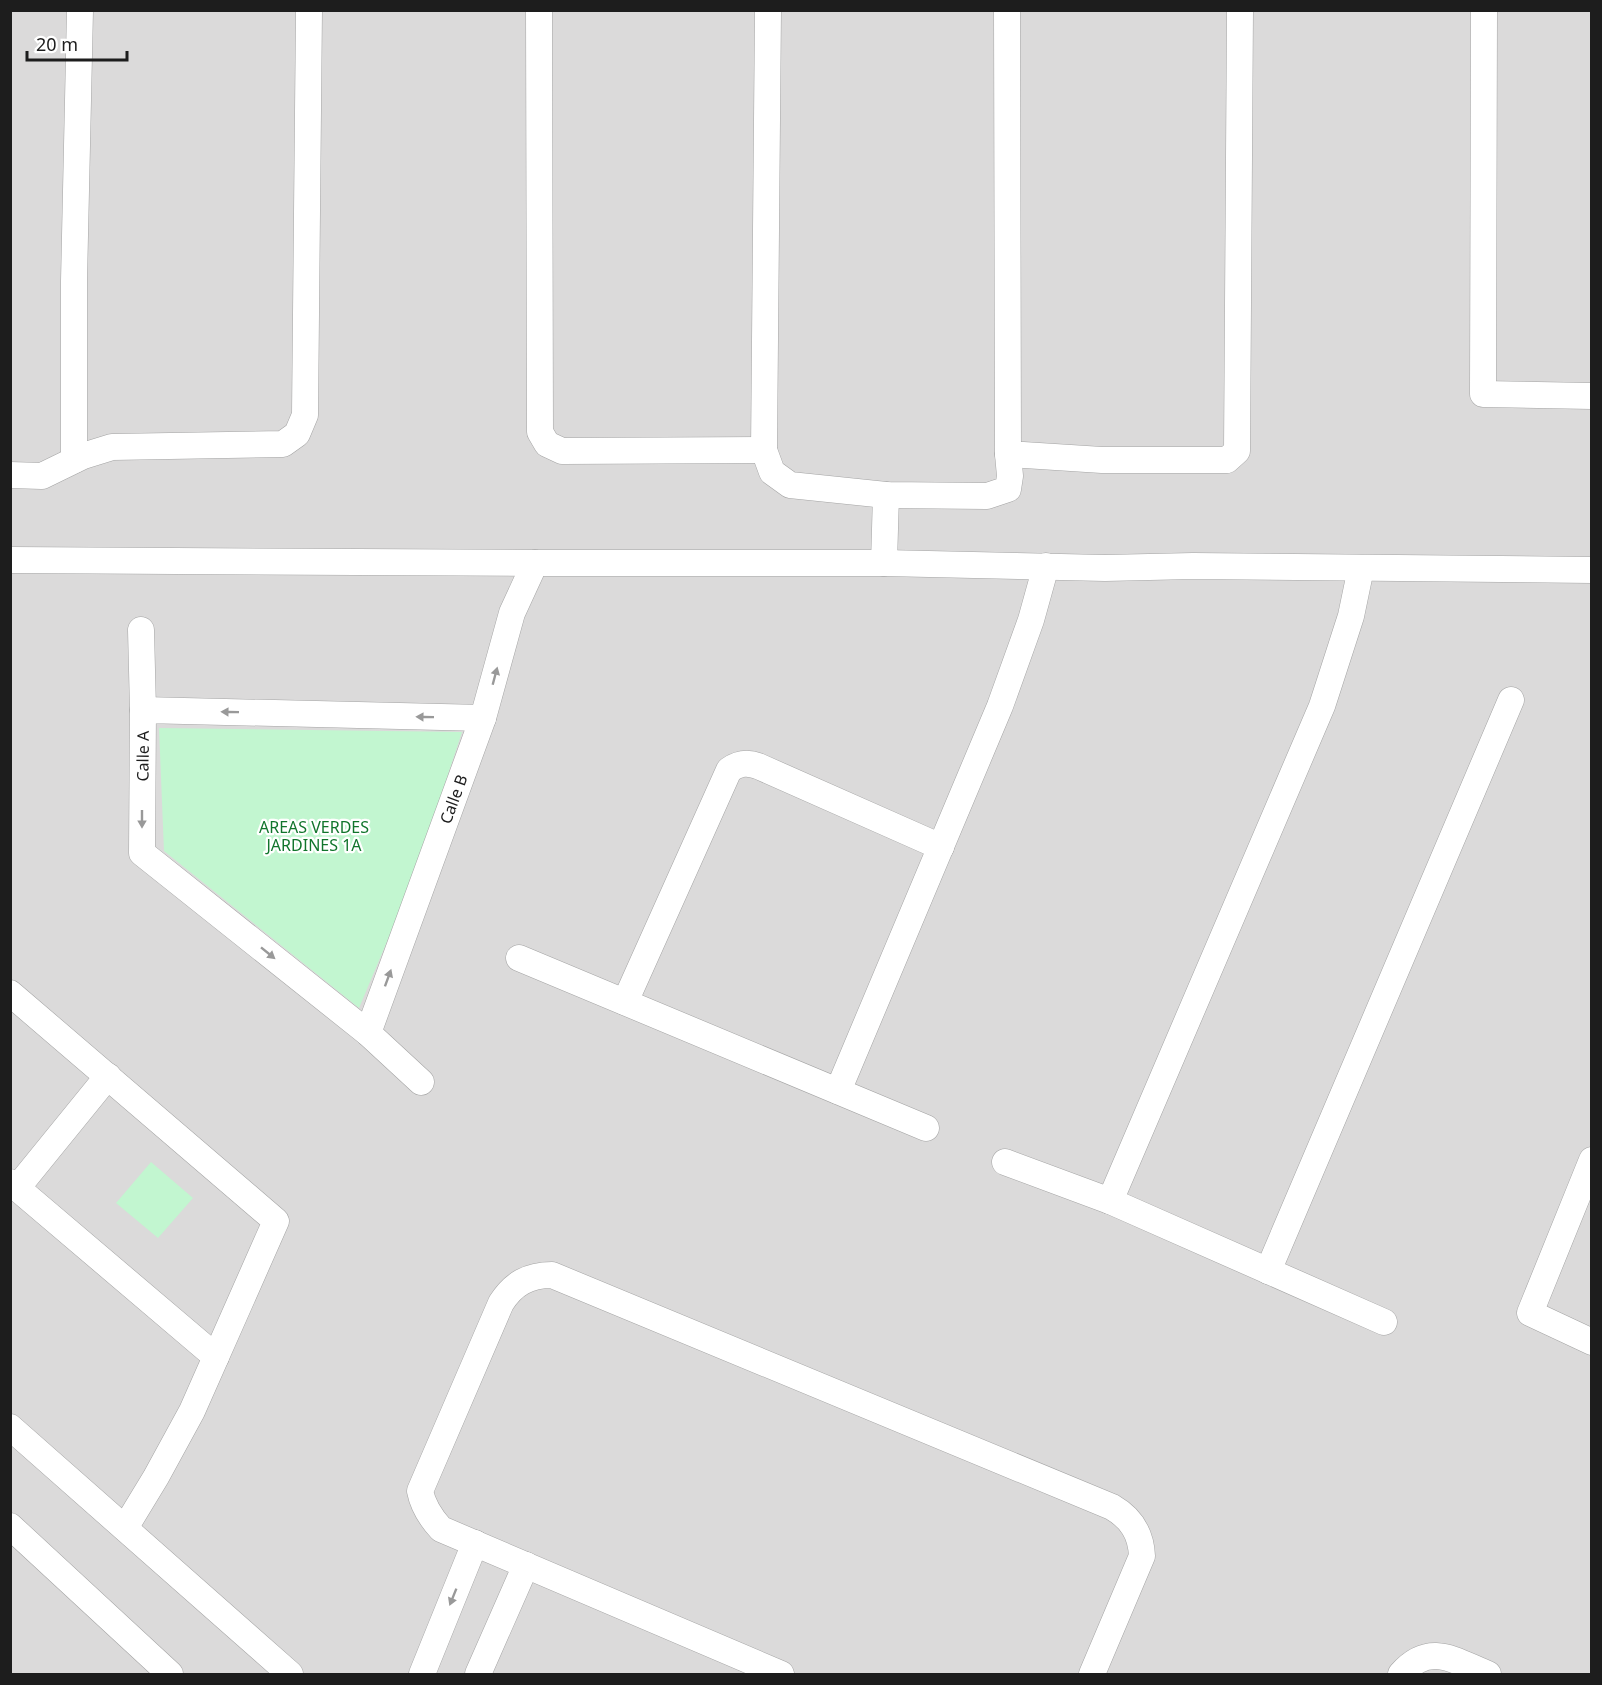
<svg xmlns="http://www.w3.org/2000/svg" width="1602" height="1685" viewBox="0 0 1602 1685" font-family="'Noto Sans',sans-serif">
	<rect width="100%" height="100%" fill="#eeece3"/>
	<rect fill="#dbdada" x="11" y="11" width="1580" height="1663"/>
	<g fill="#c2f6d0">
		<polygon points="159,728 462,732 415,875 359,1008 164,851"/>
		<polygon points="151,1162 193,1198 158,1238 116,1203"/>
	</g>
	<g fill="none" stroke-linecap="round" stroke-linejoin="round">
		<defs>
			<g id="minor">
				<polyline points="539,10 540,432 547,444 562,451 764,450"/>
				<polyline points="768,10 764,450 772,472 790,485 886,495 987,496 1008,489 1010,476 1008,454"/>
				<polyline points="1007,10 1008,454 1102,460 1227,460 1237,451 1240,10"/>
				<polyline points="1484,10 1483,394 1592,396"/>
				<polyline points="74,460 74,281 80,10"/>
				<polyline points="10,475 42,476 83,456 112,447 283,444 297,434 305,415 309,10"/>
				<polyline points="10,560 535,563 884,563 1105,568 1193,566 1592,570"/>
				<polyline points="884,563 886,495"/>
				<polyline points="141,630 143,710"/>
				<polyline points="519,958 926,1128"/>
				<polyline points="10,993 276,1221 192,1411 156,1477 125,1528"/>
				<path d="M625,1002L729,770C739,763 747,762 758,766L941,847"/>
				<path id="s1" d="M368,1033L483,718L512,613L535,563"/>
				<path id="s2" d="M421,1082L368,1033L142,853L143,710L483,718"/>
				<polyline points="838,1091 1000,706 1031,620 1046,566"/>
				<polyline points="1592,1160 1530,1313 1592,1342"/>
				<polyline points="1005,1162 1110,1201 1384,1322"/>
				<polyline points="10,1182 216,1357"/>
				<polyline points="17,1188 108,1076"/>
				<polyline points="1110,1201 1322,706 1351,616 1361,568"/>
				<polyline points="1268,1271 1511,700"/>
				<polyline points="10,1427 290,1674"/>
				<polyline points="10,1526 170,1674"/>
				<polyline points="422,1674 475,1543"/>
				<polyline points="478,1674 526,1565"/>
				<path d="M781,1674L441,1529C430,1517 423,1506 420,1491L501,1303C513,1284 528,1275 552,1275L1112,1507C1131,1518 1141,1533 1142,1556L1092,1674"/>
				<path d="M1401,1674C1430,1641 1455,1661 1488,1674"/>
			</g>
		</defs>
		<use href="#minor" stroke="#a4a4a4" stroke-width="27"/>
		<use href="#minor" stroke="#fff" stroke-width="26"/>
	</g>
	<defs><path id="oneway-solid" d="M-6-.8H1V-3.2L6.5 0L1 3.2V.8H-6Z" transform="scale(1.5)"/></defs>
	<g fill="#999">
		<use href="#oneway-solid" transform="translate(495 676) rotate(-75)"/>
		<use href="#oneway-solid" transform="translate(230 712) rotate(-179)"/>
		<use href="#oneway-solid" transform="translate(425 717) rotate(-179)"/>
		<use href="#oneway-solid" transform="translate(142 819) rotate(90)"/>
		<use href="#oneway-solid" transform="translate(268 953) rotate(39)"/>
		<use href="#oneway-solid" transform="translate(388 978) rotate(-70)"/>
		<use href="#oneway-solid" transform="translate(453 1597) rotate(112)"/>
	</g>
	<g text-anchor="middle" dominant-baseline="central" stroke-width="4.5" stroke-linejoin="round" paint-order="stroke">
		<g font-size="16" fill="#1d1d1d" stroke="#fff">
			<text stroke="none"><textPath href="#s2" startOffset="458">Calle A</textPath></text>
			<text stroke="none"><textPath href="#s1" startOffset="249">Calle B</textPath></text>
		</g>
		<g font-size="16" fill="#11752c" stroke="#fff">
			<text x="314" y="827">AREAS VERDES<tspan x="314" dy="18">JARDINES 1A</tspan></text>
		</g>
	</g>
	<rect width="1602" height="1685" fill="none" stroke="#1d1d1d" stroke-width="24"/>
	<path d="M27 51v9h100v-9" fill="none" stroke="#1d1d1d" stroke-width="3"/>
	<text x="36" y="51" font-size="18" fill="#1d1d1d" stroke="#ffffff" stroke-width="4.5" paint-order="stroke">20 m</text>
</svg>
